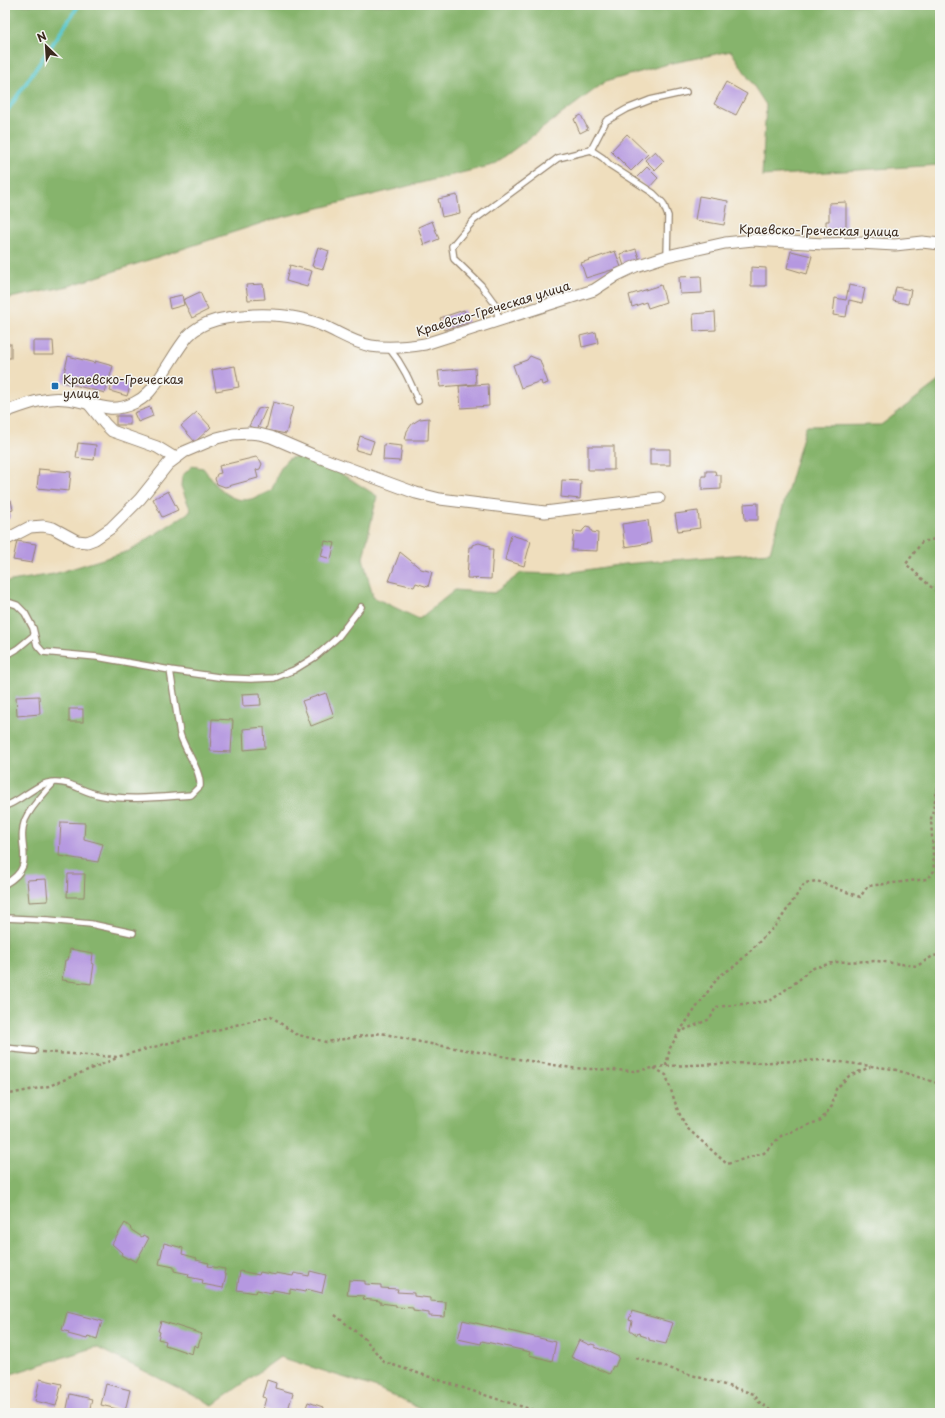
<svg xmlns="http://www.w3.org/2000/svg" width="945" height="1418" viewBox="0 0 945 1418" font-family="'Playpen Sans',sans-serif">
	<rect width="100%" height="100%" fill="#f6f6f2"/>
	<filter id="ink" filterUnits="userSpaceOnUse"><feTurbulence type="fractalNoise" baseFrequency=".025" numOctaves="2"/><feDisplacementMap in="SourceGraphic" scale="8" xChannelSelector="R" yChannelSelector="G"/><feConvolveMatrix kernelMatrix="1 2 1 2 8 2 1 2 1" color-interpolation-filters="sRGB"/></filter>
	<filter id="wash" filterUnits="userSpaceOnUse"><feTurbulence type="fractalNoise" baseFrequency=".012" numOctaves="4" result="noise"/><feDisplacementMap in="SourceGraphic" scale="16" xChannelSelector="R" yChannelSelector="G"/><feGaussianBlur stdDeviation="0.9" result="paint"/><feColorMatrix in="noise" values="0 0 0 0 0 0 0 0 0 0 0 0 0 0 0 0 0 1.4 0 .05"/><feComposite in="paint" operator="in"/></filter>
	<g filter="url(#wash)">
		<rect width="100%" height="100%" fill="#efdebd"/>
		<g fill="#86b46c" stroke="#606f45">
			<polygon points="5,5 940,5 940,165 762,176 766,105 731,51 668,64 605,82 493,165 271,220 69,286 5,299"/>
			<path d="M940,380V1413H926L899,1409L870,1413H429L377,1388L280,1357L213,1405L96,1347L5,1376V582L54,574L129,551L191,511L181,486L182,476L192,466L203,468C215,483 227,504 251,499C258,497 265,493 271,491C276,481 279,467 287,460C303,446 361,486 377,496L363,558L373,597L419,619L455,590L494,593L521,573L560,574L624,564L770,552L806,426L881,425Z"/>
		</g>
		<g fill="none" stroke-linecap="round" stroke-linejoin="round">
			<polyline stroke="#5bc9d0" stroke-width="4" points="5,114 79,5"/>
		</g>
		<g id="blocks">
			<g fill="#b598e0">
				<polygon points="726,82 747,94 736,115 714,104"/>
				<polygon points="581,115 588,129 580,133 574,119"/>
				<polygon points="627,134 648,154 631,171 611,151"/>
				<polygon points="655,151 664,161 655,170 645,160"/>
				<polygon points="647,167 658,178 648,189 636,178"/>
				<polygon points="457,195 460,213 442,217 438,199"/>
				<polygon points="699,196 728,201 724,225 695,220"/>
				<polygon points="846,202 846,231 826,231 826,221 829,221 829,203"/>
				<polygon points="432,221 439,239 424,245 418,227"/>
				<polygon points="318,247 329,251 323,269 312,266"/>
				<polygon points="636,249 641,264 625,269 620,254"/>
				<polygon points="615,251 621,267 586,278 581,263"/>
				<polygon points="791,251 812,256 807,274 787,268"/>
				<polygon points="290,265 312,271 307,287 286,281"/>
				<polygon points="751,267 766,268 766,286 751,286"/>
				<polygon points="701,276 702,293 680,294 679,277"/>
				<polygon points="263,284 265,299 248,300 246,285"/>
				<polygon points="661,285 666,302 648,308 646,302 632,307 629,295"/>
				<polygon points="849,285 865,288 862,303 849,300 846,317 833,315 835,298 846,300"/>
				<polygon points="896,287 911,290 908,304 893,301"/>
				<polygon points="200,292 208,310 192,318 183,300"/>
				<polygon points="182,295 184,305 170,309 168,298"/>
				<polygon points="464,310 468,323 444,330 440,318"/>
				<polygon points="715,312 716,330 694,331 693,314"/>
				<polygon points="596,332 598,343 582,347 580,336"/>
				<polygon points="33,341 53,341 54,355 33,355"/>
				<rect x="5" y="344" width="6" height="14"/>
				<polygon points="68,356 95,363 95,361 113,366 105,393 62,382"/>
				<polygon points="530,356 540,360 548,383 542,385 541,381 521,388 513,365 527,360"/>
				<polygon points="235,366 239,387 216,391 212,370"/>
				<polygon points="475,368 476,384 440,387 438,371"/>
				<polygon points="114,378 131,383 127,396 110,391"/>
				<polygon points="488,384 489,406 461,408 459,386"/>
				<polygon points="273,402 293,407 286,434 266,430"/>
				<polygon points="150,407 153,416 138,422 134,413"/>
				<polygon points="267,407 257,430 249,426 258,409"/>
				<polygon points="197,412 211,427 195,442 181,426"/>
				<rect x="116" y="416" width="14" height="9"/>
				<polygon points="429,418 428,440 405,440 407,431 412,424 420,419"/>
				<polygon points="360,436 374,441 370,454 356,450"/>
				<polygon points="78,443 96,445 94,460 76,458"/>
				<polygon points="384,444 402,446 400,461 383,460"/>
				<rect x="588" y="446" width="26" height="24"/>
				<rect x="650" y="449" width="20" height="16"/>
				<polygon points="256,457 260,460 262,464 260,469 256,470 258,478 225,487 217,484 215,479 217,474 221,473 219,466"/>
				<polygon points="39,469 71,472 69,491 37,488"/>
				<polygon points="706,471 715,471 716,475 721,475 721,489 702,490 702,476 706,476"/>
				<polygon points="562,480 581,481 580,499 561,497"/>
				<polygon points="168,491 178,510 162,517 153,499"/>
				<polygon points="7,492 8,500 11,500 13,510 10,511 10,518 5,519 5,493"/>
				<polygon points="758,503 758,520 745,520 744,504"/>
				<polygon points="698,511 700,528 678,531 675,514"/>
				<polygon points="648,520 651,543 625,547 622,524"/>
				<polygon points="586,527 590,528 592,532 598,533 597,551 572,550 574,531 582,532 583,530"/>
				<polygon points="511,535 531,541 524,566 505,560"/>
				<polygon points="17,541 36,544 32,563 13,560"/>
				<polygon points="325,541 335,543 331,559 321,556"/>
				<polygon points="479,543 489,546 489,549 493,549 491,579 467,578 469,547 472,547 472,545"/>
				<polygon points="400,552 421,569 432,572 428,587 416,583 414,587 389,581"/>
				<polygon points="260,693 261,705 243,706 242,694"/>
				<polygon points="326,693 334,717 311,726 302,701"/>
				<polygon points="39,696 40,714 17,716 16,697"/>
				<rect x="69" y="709" width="14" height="13"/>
				<polygon points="212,719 233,720 231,752 210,751"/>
				<polygon points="264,727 265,748 244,750 243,729"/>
				<polygon points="61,822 85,823 84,839 103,844 98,862 59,856"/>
				<polygon points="68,874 85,874 84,897 67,897"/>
				<polygon points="46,879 48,901 29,902 27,880"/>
				<polygon points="70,949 93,953 92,963 94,964 91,984 62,980 65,960 68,960"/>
				<polygon points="125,1223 131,1228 130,1229 142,1237 143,1235 149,1238 136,1262 129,1258 128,1259 121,1255 122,1253 112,1244"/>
				<polygon points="164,1243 183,1248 182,1254 197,1258 196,1260 209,1263 208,1266 225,1269 224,1274 226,1275 223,1288 202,1284 203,1280 188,1277 189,1274 174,1271 174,1267 159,1264"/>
				<polygon points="240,1271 259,1275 260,1272 276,1275 276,1273 293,1276 294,1273 309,1276 310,1271 326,1275 322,1293 306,1289 305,1292 290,1289 290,1293 273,1290 272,1293 257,1290 256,1293 237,1290"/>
				<polygon points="349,1280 365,1281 365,1284 381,1285 381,1288 398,1289 397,1292 414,1293 414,1296 430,1298 430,1301 446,1302 445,1317 429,1316 429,1313 413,1311 413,1308 396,1307 396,1305 380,1303 380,1301 363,1299 364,1296 347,1295"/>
				<polygon points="632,1311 673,1323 666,1344 649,1340 649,1338 640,1335 641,1334 638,1333 637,1335 630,1330 632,1321 629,1320"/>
				<polygon points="67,1312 102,1321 97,1339 88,1336 87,1339 68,1334 69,1332 62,1330"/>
				<polygon points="463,1320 556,1342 552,1361 529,1355 530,1352 482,1341 481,1344 458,1339"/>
				<polygon points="161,1321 202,1334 198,1347 194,1345 192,1354 165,1345 166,1341 158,1339 160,1332 158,1331"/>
				<polygon points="579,1340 590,1345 591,1344 595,1345 595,1347 602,1350 602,1349 619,1357 615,1367 613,1366 610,1373 609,1374 571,1357"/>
				<polygon points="40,1379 62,1384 56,1406 35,1401"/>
				<polygon points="267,1380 276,1383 275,1388 293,1393 287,1413 273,1413 273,1412 263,1409 266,1398 262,1397"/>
				<polygon points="106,1384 130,1390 125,1411 101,1405"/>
				<polygon points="70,1394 92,1399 89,1413 66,1413"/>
				<polygon points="308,1402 323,1407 321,1413 304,1413"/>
				<polygon points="134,1410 144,1413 133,1413"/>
			</g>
		</g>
	</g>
	<g filter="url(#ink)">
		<use href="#blocks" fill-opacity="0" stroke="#95846e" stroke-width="1"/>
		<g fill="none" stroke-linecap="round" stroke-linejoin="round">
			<defs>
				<g id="service">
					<polyline points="591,150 603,158 610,165 653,193 663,203 668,216 667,256"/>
					<polyline points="499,320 495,304 481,285 454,259 452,246 474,220 558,158 591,150 606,121 627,109 650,100 686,92"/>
					<path d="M389,348C403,365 410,381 418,401"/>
					<path d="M5,601L17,605L25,613L33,628L37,645L43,652L97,657L170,670L180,734C185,751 201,770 200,786L191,795C161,797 128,801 99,795C83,792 70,781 54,782C35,783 22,801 5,806"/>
					<polyline points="5,656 17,649 34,635"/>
					<polyline points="170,670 225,678 251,679 274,678 294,670 315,657 338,637 361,607"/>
					<path d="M5,884C39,865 15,847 25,820C31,806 44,794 53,783"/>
					<polyline points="5,918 48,920 91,924 133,933"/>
					<polyline points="5,1048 34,1051"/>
				</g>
				<g id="minor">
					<polyline points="89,404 105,424 112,431 157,447 175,458"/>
					<path d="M5,412C24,405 46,396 66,399C93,401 107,416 134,403C147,397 153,388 161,376C170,363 178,348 188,336C205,318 230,317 253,315C277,314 304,317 326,327C341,334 355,343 371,346C389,349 407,347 425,344L594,290L617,275L636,266L667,256L725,243L753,240L824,244L859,243L895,245L922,242L940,244"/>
					<polyline points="5,540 30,527 43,526 53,528 77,541 87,542 95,539 111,528 140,499 168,464 184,452 217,438 233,434 249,433 259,434 271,437 313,455 416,493 440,499 545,512 659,498"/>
				</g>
			</defs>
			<use href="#service" stroke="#95846e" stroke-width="8"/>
			<use href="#minor" stroke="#95846e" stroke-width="13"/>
			<g stroke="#95846e" stroke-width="2.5" stroke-dasharray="3 3" stroke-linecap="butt">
				<polyline points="940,538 922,542 906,564 940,595"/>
				<polyline points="679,1032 719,976 735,966 778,923 805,883 817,881 860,897 868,886 927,879 934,871 931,819 939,782 940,769"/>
				<polyline points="42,1052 117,1057 228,1027 271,1016 295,1034 326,1042 381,1033 420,1042 571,1068 634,1071 666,1066 826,1060 893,1069 940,1084"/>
				<polyline points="666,1066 670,1048 679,1032 710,1019 716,1007 770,1001 799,980 810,969 836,962 877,961 917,966 933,956 940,955"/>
				<polyline points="654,1068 666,1075 678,1111 687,1128 727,1164 764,1153 781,1136 821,1120 832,1106 836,1089 849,1076 870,1067"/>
				<polyline points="5,1095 49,1086 117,1058"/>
				<polyline points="335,1315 365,1339 384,1362 500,1400 543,1413"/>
				<polyline points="636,1358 754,1394 759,1402 774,1413"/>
			</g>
			<use href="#service" stroke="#fff" stroke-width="5.5"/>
			<use href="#minor" stroke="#fff" stroke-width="11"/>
		</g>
	</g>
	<rect fill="#1f6fb2" stroke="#f6f6f2" stroke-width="1.5" x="51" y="382" width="8" height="8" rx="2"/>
	<g text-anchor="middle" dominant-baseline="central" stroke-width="3" stroke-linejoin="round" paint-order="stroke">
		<g font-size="12" fill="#3b2a1e" stroke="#f6f6f2">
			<text transform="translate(819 230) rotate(1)">Краевско-Греческая улица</text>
			<text transform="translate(493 308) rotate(-17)">Краевско-Греческая улица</text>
		</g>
		<g font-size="12" fill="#3b2a1e" stroke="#f6f6f2" text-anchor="start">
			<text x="63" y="379">Краевско-Греческая<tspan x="63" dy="14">улица</tspan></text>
		</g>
	</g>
	<rect width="945" height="1418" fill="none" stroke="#f6f6f2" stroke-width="20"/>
	<g transform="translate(46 46) rotate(335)" stroke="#f6f6f2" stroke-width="3" paint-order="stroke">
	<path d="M0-3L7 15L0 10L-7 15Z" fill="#3b2a1e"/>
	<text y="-6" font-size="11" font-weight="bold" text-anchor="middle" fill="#3b2a1e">N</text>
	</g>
</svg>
